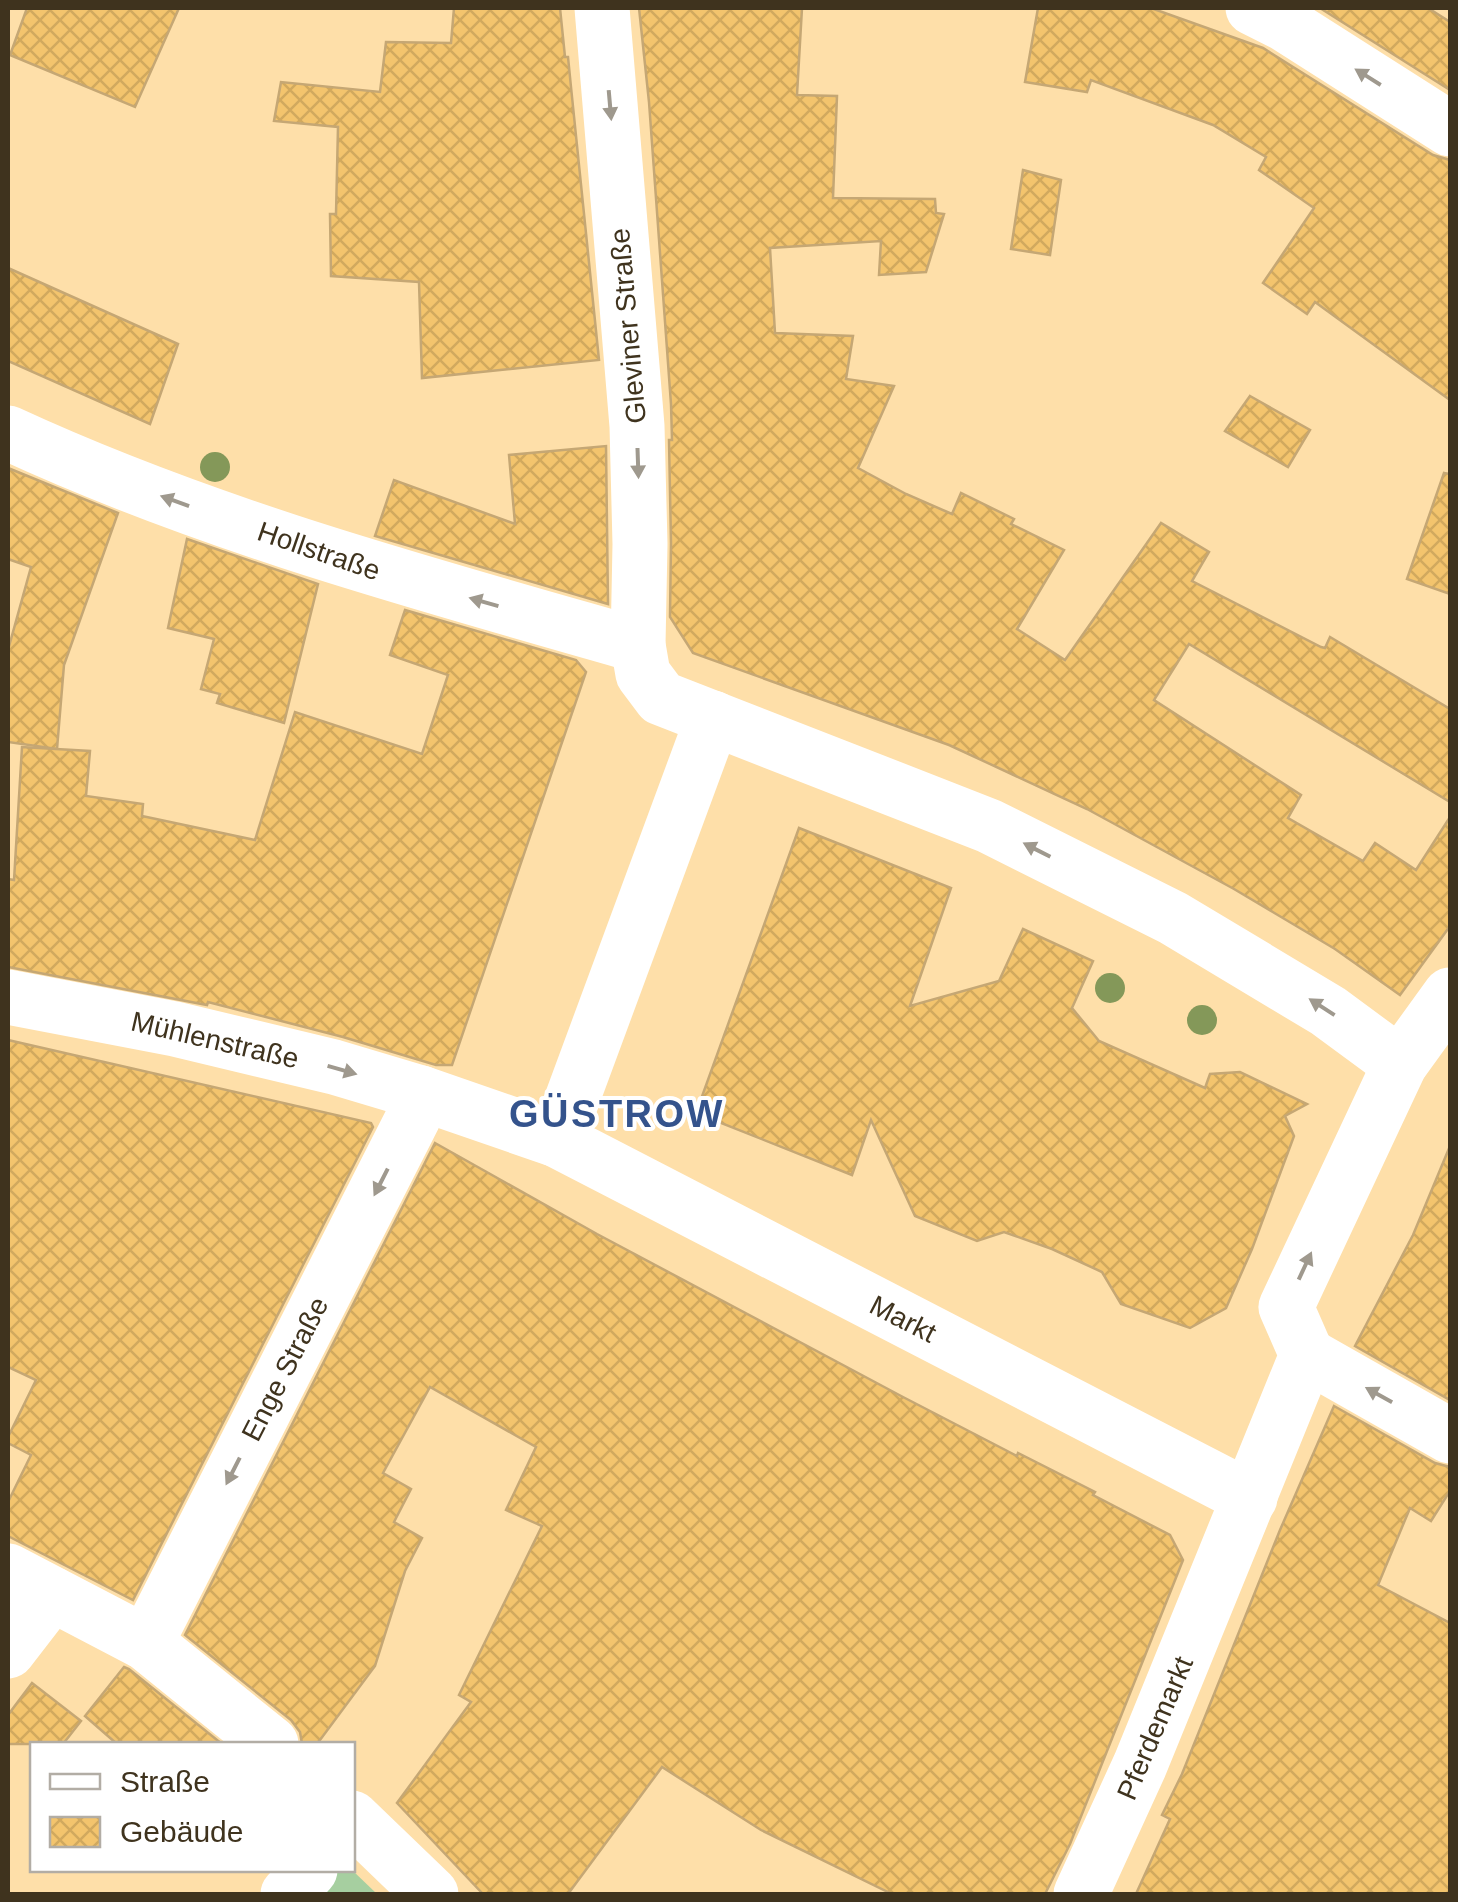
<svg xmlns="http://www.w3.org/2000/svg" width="1458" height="1902" viewBox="0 0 1458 1902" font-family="Arial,sans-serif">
	<defs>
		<pattern id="building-cross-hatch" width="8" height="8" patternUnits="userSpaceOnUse" patternTransform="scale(2.5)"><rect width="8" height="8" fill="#f3c46d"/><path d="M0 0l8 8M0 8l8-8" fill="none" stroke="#d1a95e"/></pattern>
	</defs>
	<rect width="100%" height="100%" fill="#fedfa9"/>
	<polygon fill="#a6cfa0" points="330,1870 352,1870 377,1894 308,1894"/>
	<g fill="url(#building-cross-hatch)" stroke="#c5a774" stroke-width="2.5">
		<polygon points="27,8 179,8 135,107 10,55"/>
		<polygon points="454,8 560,8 565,57 568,57 571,87 599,360 422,378 419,282 331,276 330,214 336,214 338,127 274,121 281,82 380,92 386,42 451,43"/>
		<polygon points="639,8 802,8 797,95 837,96 833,198 935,199 936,213 944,214 926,272 879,275 881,241 770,248 775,333 853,336 846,379 894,386 858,468 906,494 952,514 961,493 1014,519 1011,524 1064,550 1017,629 1065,660 1161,523 1209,552 1192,581 1321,647 1325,648 1330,637 1450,709 1450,802 1189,644 1154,700 1301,795 1288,818 1363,861 1375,843 1416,870 1450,817 1450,926 1400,995 1335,949 1234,889 1087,809 949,745 693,653 670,617 671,543 669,440 672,440 671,404 649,102"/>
		<polygon points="1038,8 1151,8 1263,48 1433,155 1450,160 1450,400 1315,302 1307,314 1263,283 1314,208 1259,170 1266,157 1213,125 1091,80 1087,92 1025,82"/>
		<polygon points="1320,8 1428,8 1450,22 1450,90"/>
		<polygon points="1023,170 1061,180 1050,255 1011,249"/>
		<polygon points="8,268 178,344 150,424 8,361"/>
		<polygon points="1250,396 1310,430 1288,467 1225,431"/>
		<polygon points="606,446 608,604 375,536 394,480 515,524 509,455"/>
		<polygon points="8,468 118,513 64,665 57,749 8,742 8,650 31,567 8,559"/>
		<polygon points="1444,473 1450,474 1450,594 1407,579"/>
		<polygon points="187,539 318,584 284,723 217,703 220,694 201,689 214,639 168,628"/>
		<polygon points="405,610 576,660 586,672 452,1065 436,1065 343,1037 208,1002 207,1005 8,967 8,879 14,880 22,747 90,751 86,796 143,804 142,816 255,840 295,712 422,754 448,675 390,655"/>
		<polygon points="799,828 951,888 910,1006 999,981 1023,929 1093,961 1072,1008 1099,1041 1205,1088 1210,1074 1240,1072 1307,1104 1285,1116 1294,1136 1252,1249 1226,1308 1190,1328 1121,1304 1102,1272 1052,1249 1004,1232 977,1241 915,1216 871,1120 852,1175 696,1113"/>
		<polygon points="8,1040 371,1123 373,1127 133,1600 8,1536 8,1502 31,1455 8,1443 8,1437 36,1380 8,1367"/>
		<polygon points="435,1143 597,1234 903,1397 1017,1456 1018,1453 1095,1492 1093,1495 1170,1535 1183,1560 1070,1844 1045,1894 892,1894 761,1830 662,1767 568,1894 483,1894 397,1803 471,1702 459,1695 542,1526 506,1510 536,1447 430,1387 383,1473 411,1489 394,1522 422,1538 405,1571 375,1666 317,1744 302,1744 300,1732 291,1720 185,1635"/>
		<polygon points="1450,1146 1450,1400 1355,1346 1413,1235"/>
		<polygon points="1334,1406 1435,1463 1450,1467 1450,1491 1431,1521 1410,1508 1378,1585 1450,1623 1450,1894 1136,1894 1170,1819 1162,1815 1182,1774 1280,1530"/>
		<polygon points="124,1667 129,1669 222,1744 117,1744 85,1716"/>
		<polygon points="32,1683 81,1721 63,1744 8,1744 8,1715"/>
	</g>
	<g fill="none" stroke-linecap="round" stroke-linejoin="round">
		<g stroke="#fff" stroke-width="55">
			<polyline points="602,8 637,426 640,544 638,645 643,674 661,698 989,826 1173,918 1328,1011 1400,1064"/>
			<polyline points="1253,8 1285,24 1450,129"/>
			<path d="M8,433C209,526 425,584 638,645"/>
			<polyline points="8,997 175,1029 334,1067 421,1093 557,1140 1250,1498"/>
			<polyline points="557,1140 713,718"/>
			<polyline points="1307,1355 1450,1436"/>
			<polyline points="8,1571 146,1643 271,1744"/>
			<polyline points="146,1643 413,1118 421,1093"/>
			<polyline points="8,1651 52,1594"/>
			<polyline points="352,1818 431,1894"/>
			<polyline points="288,1894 310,1870"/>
			<polyline points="1081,1894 1140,1765 1307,1355 1286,1307 1400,1064 1450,995"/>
		</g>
	</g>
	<g fill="#849859">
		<circle cx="215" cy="467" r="15"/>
		<circle cx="1110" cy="988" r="15"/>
		<circle cx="1202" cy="1020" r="15"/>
	</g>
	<defs><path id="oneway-solid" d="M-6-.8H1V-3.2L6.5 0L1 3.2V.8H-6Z" transform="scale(2.5)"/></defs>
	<g fill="#9f998e">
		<use href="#oneway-solid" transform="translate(1368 77) rotate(-148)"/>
		<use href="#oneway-solid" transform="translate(610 105) rotate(85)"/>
		<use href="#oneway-solid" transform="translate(638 463) rotate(88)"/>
		<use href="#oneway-solid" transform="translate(175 501) rotate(-160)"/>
		<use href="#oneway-solid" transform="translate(484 602) rotate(-164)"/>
		<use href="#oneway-solid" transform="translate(1037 850) rotate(-153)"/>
		<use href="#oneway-solid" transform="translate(1322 1007) rotate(-147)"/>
		<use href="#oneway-solid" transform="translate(342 1070) rotate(16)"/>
		<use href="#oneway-solid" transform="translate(381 1182) rotate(117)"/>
		<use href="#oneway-solid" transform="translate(1305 1266) rotate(-65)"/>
		<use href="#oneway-solid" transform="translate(1379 1395) rotate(-151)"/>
		<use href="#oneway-solid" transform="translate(233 1471) rotate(117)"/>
	</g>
	<g text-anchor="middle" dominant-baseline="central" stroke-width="8" stroke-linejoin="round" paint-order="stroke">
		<g font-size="28" fill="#3f331e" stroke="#fff">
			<text transform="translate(628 326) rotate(-95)">Gleviner Straße</text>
			<text transform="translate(319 551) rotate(19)">Hollstraße</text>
			<text transform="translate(215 1040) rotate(13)">Mühlenstraße</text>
			<text transform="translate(903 1319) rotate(27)">Markt</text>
			<text transform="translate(285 1369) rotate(-63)">Enge Straße</text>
			<text transform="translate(1155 1728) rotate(-67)">Pferdemarkt</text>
		</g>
		<g font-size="38" font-weight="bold" letter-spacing="2.5" fill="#34538c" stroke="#fff">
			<text x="617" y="1114">GÜSTROW</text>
		</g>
	</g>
	<rect width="1458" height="1902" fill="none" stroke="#3f331e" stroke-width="20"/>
	<rect x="30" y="1742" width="325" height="130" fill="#ffffff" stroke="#b2ada5" stroke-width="2.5"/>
	<rect x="50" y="1774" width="50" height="15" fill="#ffffff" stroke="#b2ada5" stroke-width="2.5"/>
	<text x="120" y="1792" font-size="30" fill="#3f331e">Straße</text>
	<rect x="50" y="1817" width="50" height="30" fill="url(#building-cross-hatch)" stroke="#b2ada5" stroke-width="2.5"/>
	<text x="120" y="1842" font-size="30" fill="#3f331e">Gebäude</text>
</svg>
